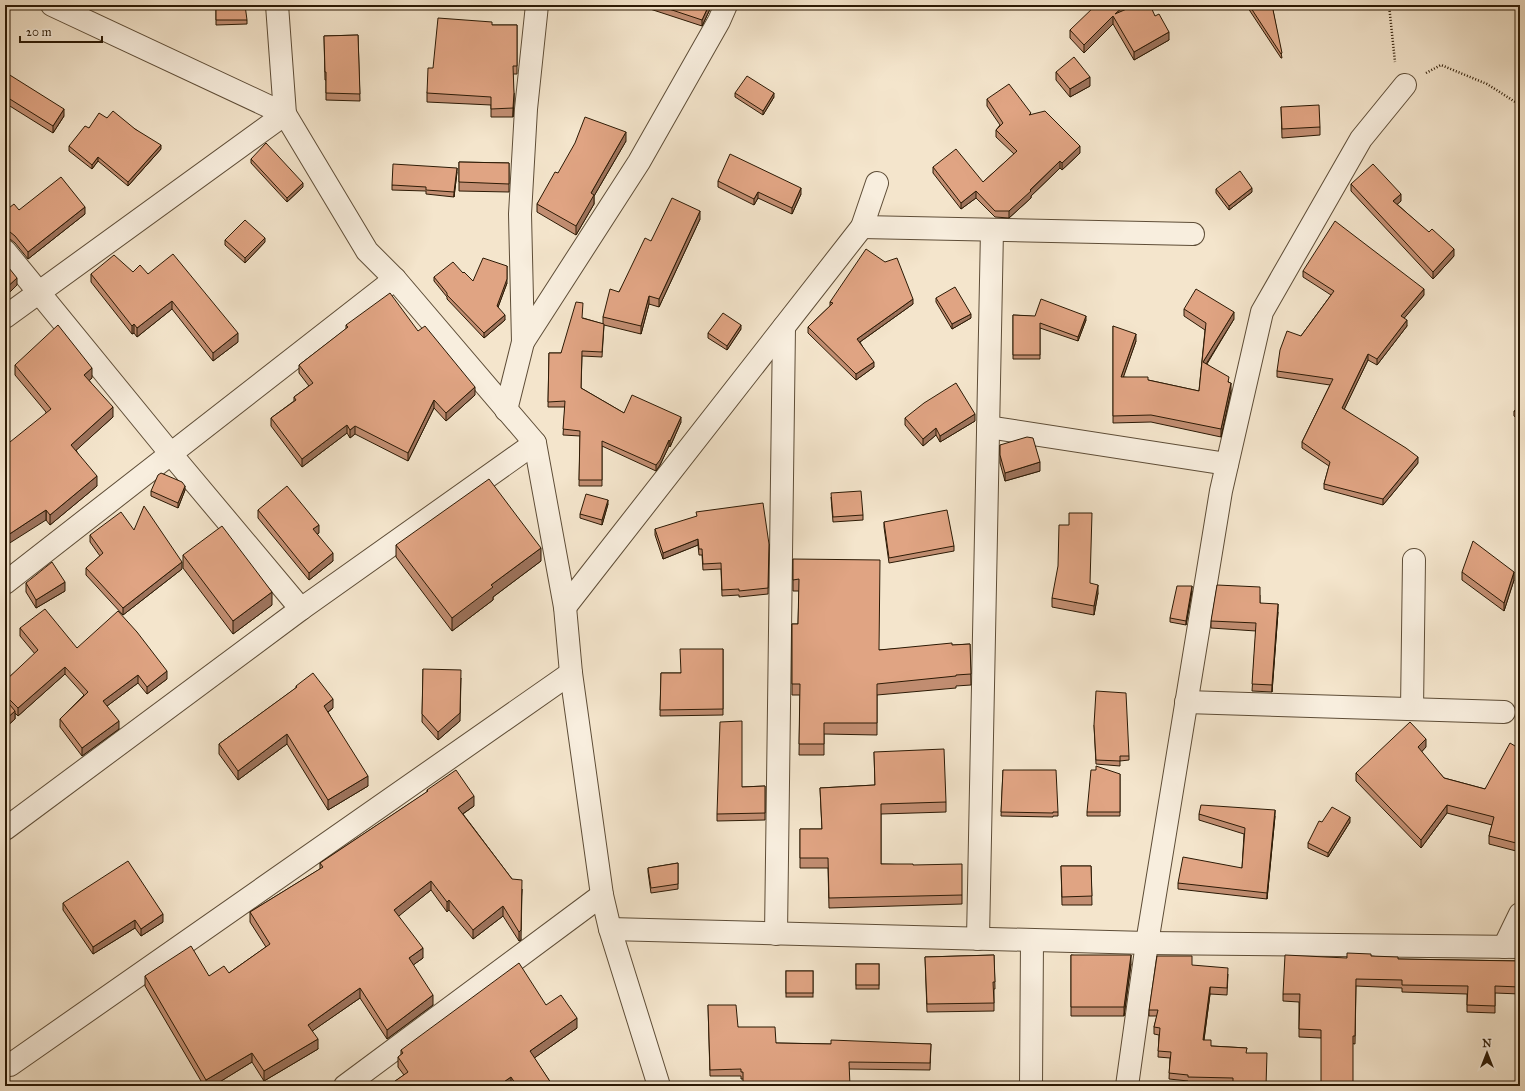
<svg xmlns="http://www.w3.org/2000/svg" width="1525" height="1091" viewBox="0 0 1525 1091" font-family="'IM FELL Great Primer',serif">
	<rect width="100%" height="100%" fill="#f4e5cc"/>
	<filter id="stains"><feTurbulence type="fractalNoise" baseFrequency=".005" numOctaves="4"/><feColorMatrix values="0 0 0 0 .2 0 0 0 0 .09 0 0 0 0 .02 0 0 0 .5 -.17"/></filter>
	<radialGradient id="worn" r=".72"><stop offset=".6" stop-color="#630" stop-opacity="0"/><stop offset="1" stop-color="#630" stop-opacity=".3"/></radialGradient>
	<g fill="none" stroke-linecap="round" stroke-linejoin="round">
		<defs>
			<g id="minor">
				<polyline points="52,5 285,114 367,251 395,279 535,443 565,607 571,673 602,895 610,929 659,1086"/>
				<polyline points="862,227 1193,234"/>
				<polyline points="5,251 171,454 301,609"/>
				<polyline points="5,317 285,114 277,5"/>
				<polyline points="523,342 639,162 719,21 726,5"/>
				<polyline points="506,410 523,342 520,214 526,109 537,5"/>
				<polyline points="988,427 1227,464"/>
				<polyline points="5,583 395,279"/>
				<polyline points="565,607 862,227 877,183"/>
				<polyline points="1186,702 1504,712"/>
				<polyline points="1412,709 1414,560"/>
				<polyline points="5,829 301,609 535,443"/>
				<polyline points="610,929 1147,943 1520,947"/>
				<polyline points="776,934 784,327"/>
				<polyline points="978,939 992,230"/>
				<polyline points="1504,947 1520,914"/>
				<polyline points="10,1065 571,673"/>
				<polyline points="345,1086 602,895"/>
				<polyline points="1031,1086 1032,940"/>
				<polyline points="1127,1086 1147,943 1221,491 1262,312 1361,139 1405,85"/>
			</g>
		</defs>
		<use href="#minor" stroke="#5e4d37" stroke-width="24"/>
		<g stroke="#2c1a05" stroke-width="2.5" stroke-dasharray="1 2" stroke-linecap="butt">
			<polyline points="1389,5 1395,62"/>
			<polyline points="1426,73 1441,65 1487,84 1520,105"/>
		</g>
		<use href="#minor" stroke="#f8eede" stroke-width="22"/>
	</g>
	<g fill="#c18d71" stroke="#2c1a05">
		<polygon points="216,5 247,20 247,24 216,25"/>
		<polygon points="634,5 711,5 711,7 702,26 647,8"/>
		<polygon points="1246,5 1272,5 1282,58 1281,58"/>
		<polygon points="1131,7 1155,16 1169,40 1134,60 1113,24 1084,53 1070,38 1070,30"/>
		<polygon points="492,25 517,25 517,74 513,74 514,101 513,117 491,117 491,105 427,102 427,93 433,68"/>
		<polygon points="358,35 360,101 326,100 326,80 325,80 324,36"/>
		<polygon points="5,72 64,116 53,133 5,103"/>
		<polygon points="1056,72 1090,86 1070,97 1056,80"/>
		<polygon points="735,93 774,97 763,115 735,97"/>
		<polygon points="987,99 1031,115 1080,153 1062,170 1060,168 1031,196 1031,198 1009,218 995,217 976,198 961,209 933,173 933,167 983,182 1014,154 996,137 996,130 1000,125 987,106"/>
		<polygon points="1281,107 1320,127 1320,135 1282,138"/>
		<polygon points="107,118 135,129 161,149 128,186 98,161 92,169 69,151 69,146 89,128"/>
		<polygon points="626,141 594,196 594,204 576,235 537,212 537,204 558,173"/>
		<polygon points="251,159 303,187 287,202 251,163"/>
		<polygon points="459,162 509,163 509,192 459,191"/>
		<polygon points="457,172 454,197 426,194 426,191 392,190 392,185"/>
		<polygon points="718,181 801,194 792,214 758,198 754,205 718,187"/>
		<polygon points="1351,184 1401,201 1397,204 1454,256 1433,279 1351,191"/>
		<polygon points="1216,189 1252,192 1229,210 1216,193"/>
		<polygon points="19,210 85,214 28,259 15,243 10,239 5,239 5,211"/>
		<polygon points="700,219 659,307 649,304 641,334 604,325 602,357 582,356 581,388 624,413 681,422 670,447 669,446 660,465 656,471 602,446 602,486 579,486 580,436 563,435 565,407 548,407 549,353 561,353 583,318 603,324 603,317 651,241"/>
		<polygon points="225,240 265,242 245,263 225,245"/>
		<polygon points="885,262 913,304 860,342 874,367 856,380 808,333 808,327 830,306 830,302"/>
		<polygon points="1303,271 1424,295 1404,318 1407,326 1377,365 1368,360 1344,409 1418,463 1383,505 1324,489 1324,484 1329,466 1302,448 1302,442 1330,385 1277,377 1277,371 1301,336 1331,295 1303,277"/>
		<polygon points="133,272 148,274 238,342 213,361 172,309 137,337 134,333 132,334 91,282 91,274"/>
		<polygon points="463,273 473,281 507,283 498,307 505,320 484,338 447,299 447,297 434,281 434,277"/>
		<polygon points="936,298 971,318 952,329 936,302"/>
		<polygon points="1184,309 1234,319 1207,364 1229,382 1231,391 1221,437 1151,422 1113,423 1113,326 1136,341 1123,377 1148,380 1199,391 1205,330 1184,316"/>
		<polygon points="1013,315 1086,320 1078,341 1040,328 1040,359 1013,359"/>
		<polygon points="346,325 418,331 475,395 446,421 434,408 408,461 355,434 350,438 347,433 302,467 271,426 271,418 294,401 294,397 309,386 299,373 299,365 346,329"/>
		<polygon points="741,329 727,350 708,338 708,333"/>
		<polygon points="15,365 92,378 89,380 113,417 76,450 97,486 50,525 46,520 46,412 15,375"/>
		<polygon points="1520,405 1520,421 1514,416 1514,411"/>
		<polygon points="905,418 975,421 940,442 936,435 923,446 905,425"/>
		<polygon points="1000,445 1040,471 1005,481 1000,463"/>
		<polygon points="185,490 178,508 151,496 151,491"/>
		<polygon points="831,497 863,515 863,520 833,522"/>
		<polygon points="608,504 602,525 580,518 580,514"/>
		<polygon points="258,510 319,533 317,534 333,561 309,580 258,518"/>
		<polygon points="884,522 954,546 954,551 889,563 884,527"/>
		<polygon points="655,529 769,544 768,594 739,597 739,595 722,596 721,569 703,570 702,555 699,555 698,545 663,559 655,535"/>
		<polygon points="134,530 182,569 123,615 86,575 86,568 100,556 90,542 90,535"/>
		<polygon points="396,545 541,561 493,597 493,600 452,631 396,557"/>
		<polygon points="183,555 272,605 233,634 183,568"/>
		<polygon points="1520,556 1520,568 1517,565 1517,560"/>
		<polygon points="793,559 879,650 970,644 971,685 956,686 956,688 877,695 877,735 824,734 824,755 799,755 800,695 792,695 792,624 798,624 799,591 793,591"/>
		<polygon points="1462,572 1514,580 1504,611 1462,580"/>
		<polygon points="26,583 65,591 36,608 26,592"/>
		<polygon points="1090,583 1098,593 1094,615 1052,607 1052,598"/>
		<polygon points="1192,591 1186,625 1170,622 1170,618"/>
		<polygon points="1260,595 1260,603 1278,612 1272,692 1252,691 1256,631 1211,628 1211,621"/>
		<polygon points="20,628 77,648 167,679 147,694 138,683 107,706 119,729 82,756 60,727 60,719 84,695 65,674 18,716 15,713 15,719 5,728 5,681 35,654 20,636"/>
		<polygon points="723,649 723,715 660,716 661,673 680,673"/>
		<polygon points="423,669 460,721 438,740 422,722"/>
		<polygon points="296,686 333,708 328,712 368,786 328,810 287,744 238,780 219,754 219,744 296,688"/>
		<polygon points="1094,725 1129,756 1129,760 1120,761 1120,766 1096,764"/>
		<polygon points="1426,747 1421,752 1444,778 1485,789 1520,749 1520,852 1489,844 1489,836 1492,825 1447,813 1421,848 1356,781 1356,773"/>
		<polygon points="874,752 946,802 946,812 881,814 881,864 913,865 962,895 962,904 829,908 828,868 800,868 800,829 822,829 820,788 875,785"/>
		<polygon points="1003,770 1058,812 1058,816 1053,816 1053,817 1001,816"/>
		<polygon points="1120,774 1120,816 1087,816 1087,812"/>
		<polygon points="765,786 765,820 717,821 717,814 742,787"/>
		<polygon points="427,790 474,806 463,814 512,879 521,940 519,941 503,916 473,939 449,910 447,912 431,890 398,916 423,958 413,965 433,1005 387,1039 360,998 312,1031 318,1049 264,1081 252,1062 213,1086 204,1086 145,986 145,976 209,976 229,973 266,947 250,922 250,912 320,869 320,863 427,792"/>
		<polygon points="1199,814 1275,816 1267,899 1178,889 1178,883 1242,868 1244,834 1199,820"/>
		<polygon points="1322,822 1350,822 1328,857 1308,848 1308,843"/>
		<polygon points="678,863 678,889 651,893 648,872 648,868"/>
		<polygon points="1061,866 1091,866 1092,905 1062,905"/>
		<polygon points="63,903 163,922 141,936 135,928 93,954 63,910"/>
		<polygon points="994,955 995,989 994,989 994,1011 927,1012 925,957"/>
		<polygon points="1071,955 1131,964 1124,1016 1071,1016"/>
		<polygon points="1371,956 1398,959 1520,961 1520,994 1495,993 1495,1013 1467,1012 1467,994 1402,992 1402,988 1356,986 1355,1044 1321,1038 1299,1037 1299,1002 1283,1001 1283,994 1347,958"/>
		<rect x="856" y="964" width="23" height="25"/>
		<rect x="786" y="971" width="27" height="26"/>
		<polygon points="1228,974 1227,995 1210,994 1204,1040 1211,1046 1247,1048 1233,1084 1188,1083 1188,1081 1169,1079 1170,1058 1158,1057 1159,1035 1154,1034 1154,1027 1157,1016 1149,1016 1149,1010"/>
		<polygon points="546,1005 577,1028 534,1058 553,1086 388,1086 404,1075 398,1067 398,1057 401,1055 401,1050"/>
		<polygon points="708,1005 738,1027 776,1043 831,1044 931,1044 930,1070 849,1069 743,1079 741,1079 741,1076 710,1076"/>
	</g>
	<g fill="#9d735c" stroke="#2c1a05">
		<polygon points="709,5 711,5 711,7 702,26 702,20"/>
		<polygon points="1125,5 1133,5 1116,21 1115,14"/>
		<polygon points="1113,16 1113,24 1084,53 1084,45"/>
		<polygon points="1169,32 1169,40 1134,60 1134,52"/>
		<polygon points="1090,77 1090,86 1070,97 1070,89"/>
		<polygon points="514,93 514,101 513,117 513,108"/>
		<polygon points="774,93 774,97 763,115 763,111"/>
		<polygon points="64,109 64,116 53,133 53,126"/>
		<polygon points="626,132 626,141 594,196 594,204 576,235 576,226 591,193"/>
		<polygon points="161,145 161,149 128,186 128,182"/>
		<polygon points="1080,146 1080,153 1062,170 1062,163"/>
		<polygon points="98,157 98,161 92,169 92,165"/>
		<polygon points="1060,161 1060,168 1031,196 1031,198 1009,218 1009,211"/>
		<polygon points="457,168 457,172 454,197 454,192"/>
		<polygon points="303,183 303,187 287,202 287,198"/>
		<polygon points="801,188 801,194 792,214 792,208"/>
		<polygon points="1252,188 1252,192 1229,210 1229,206"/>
		<polygon points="976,191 976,198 961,209 961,203"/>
		<polygon points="758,192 758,198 754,205 754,199"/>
		<polygon points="1401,194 1401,201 1393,208 1393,201"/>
		<polygon points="85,207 85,214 28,259 28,252"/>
		<polygon points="700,211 700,219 659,307 659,299"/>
		<polygon points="265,238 265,242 245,263 245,258"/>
		<polygon points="1454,249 1454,256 1433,279 1433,272"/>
		<polygon points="507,266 507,283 497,310 497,306"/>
		<polygon points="17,278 17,285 5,297 5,289"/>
		<polygon points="1424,289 1424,295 1401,322 1401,316"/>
		<polygon points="649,296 649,304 641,334 641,326"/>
		<polygon points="913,299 913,304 857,344 857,339"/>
		<polygon points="172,301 172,309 137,337 137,328"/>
		<polygon points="1234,312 1234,319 1203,369 1203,362"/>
		<polygon points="971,314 971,318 952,329 952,324"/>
		<polygon points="505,315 505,320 484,338 484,333"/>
		<polygon points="1086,316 1086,320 1078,341 1078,337"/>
		<polygon points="1407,320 1407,326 1377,365 1377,359"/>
		<polygon points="134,324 134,333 132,334 132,326"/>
		<polygon points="741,325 741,329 727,350 727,346"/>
		<polygon points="238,333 238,342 213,361 213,353"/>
		<polygon points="1136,334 1136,341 1121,384 1121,377"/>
		<polygon points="1368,354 1368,360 1342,414 1342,408"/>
		<polygon points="874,362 874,367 856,380 856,374"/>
		<polygon points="92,368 92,378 84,385 84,375"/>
		<polygon points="1231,383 1231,391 1221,437 1221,429"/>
		<polygon points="475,387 475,395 446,421 446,413"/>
		<polygon points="434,400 434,408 408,461 408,453"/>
		<polygon points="113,407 113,417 71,455 71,445"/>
		<polygon points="975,414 975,421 940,442 940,436"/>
		<polygon points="681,417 681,422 670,447 670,441"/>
		<polygon points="347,425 347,433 302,467 302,459"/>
		<polygon points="355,426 355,434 350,438 350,430"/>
		<polygon points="936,428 936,435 923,446 923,439"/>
		<polygon points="669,440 669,446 660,465 656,471 656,465"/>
		<polygon points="1418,457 1418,463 1383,505 1383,499"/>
		<polygon points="1040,462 1040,471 1005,481 1005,473"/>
		<polygon points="97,476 97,486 50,525 50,515"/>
		<polygon points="185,486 185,490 178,508 178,503"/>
		<polygon points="608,500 608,504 602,525 602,520"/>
		<polygon points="46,510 46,520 5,546 5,537"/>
		<polygon points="319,525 319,533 313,537 313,529"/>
		<polygon points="698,539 698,545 663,559 663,553"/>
		<polygon points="541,548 541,561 493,597 493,600 452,631 452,618 491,585"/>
		<polygon points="333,553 333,561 309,580 309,573"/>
		<polygon points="182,562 182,569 123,615 123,608"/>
		<polygon points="1514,572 1514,580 1504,611 1504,603"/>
		<polygon points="65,582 65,591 36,608 36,600"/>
		<polygon points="1098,585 1098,593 1094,615 1094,606"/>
		<polygon points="1192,586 1192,591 1186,625 1186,621"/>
		<polygon points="272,592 272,605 233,634 233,621"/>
		<polygon points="1278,604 1278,612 1272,692 1272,685"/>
		<polygon points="65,667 65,674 18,716 18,708"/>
		<polygon points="167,671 167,679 147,694 147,687"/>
		<polygon points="138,675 138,683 103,709 103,701"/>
		<polygon points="461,678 460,721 438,740 438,732"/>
		<polygon points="333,699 333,708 324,715 324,706"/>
		<polygon points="15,711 15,719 5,728 5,720"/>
		<polygon points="119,721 119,729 82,756 82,748"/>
		<polygon points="287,734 287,744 238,780 238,771"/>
		<polygon points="1426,739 1426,747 1418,756 1418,747"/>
		<polygon points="368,776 368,786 328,810 328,800"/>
		<polygon points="474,796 474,806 458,817 458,808"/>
		<polygon points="1447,805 1447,813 1421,848 1421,840"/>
		<polygon points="1275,810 1275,816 1267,899 1267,893"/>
		<polygon points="1350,817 1350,822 1328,857 1328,853"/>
		<polygon points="431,881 431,890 394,920 394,910"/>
		<polygon points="522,889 521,940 519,941 519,932"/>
		<polygon points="449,900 449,910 447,912 447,902"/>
		<polygon points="503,906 503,916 473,939 473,930"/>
		<polygon points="163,914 163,922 141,936 141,929"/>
		<polygon points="135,920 135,928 93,954 93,947"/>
		<polygon points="423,948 423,958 409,968 409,958"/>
		<polygon points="1131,955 1131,964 1124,1016 1124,1007"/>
		<polygon points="1210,987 1210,994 1203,1046 1203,1040"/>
		<polygon points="360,988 360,998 308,1034 308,1025"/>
		<polygon points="433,995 433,1005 387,1039 387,1030"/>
		<polygon points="577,1018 577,1028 530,1061 530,1051"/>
		<polygon points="318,1039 318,1049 264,1081 264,1071"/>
		<polygon points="252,1053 252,1062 213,1086 206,1086 206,1080"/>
		<polygon points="511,1077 511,1086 498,1086"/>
	</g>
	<g fill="#e0a483" stroke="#2c1a05">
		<polygon points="216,5 245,5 247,20 216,20"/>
		<polygon points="657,5 709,5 702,20"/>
		<polygon points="1096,5 1125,5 1115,14 1136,5 1150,5 1155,16 1159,14 1169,32 1134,52 1113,16 1084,45 1070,30"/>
		<polygon points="1249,5 1272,5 1282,53 1281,54"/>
		<polygon points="438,18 492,22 492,25 517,25 517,66 513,66 514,93 513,108 491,109 491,97 427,93 428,68 433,68"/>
		<polygon points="358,35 360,94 326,93 326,72 325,72 324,36"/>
		<polygon points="1074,57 1090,77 1070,89 1056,72"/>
		<polygon points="5,72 64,109 53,126 5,96"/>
		<polygon points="747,76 774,93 763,111 735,93"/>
		<polygon points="1009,84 1031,113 1029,115 1045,111 1080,146 1062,163 1060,161 1030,190 1031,191 1009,211 995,211 976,191 961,203 933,167 956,149 983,182 1017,151 996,130 1003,123 987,99"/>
		<polygon points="1319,105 1320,127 1282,129 1281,107"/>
		<polygon points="113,111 135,129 161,145 128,182 98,157 92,165 69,146 85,126 89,128 99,113 107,118"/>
		<polygon points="585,117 626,132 591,193 594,195 576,226 537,204 555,172 558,173 575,143"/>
		<polygon points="266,143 303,183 287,198 251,159"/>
		<polygon points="730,154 801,188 792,208 758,192 754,199 718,181"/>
		<polygon points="459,162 509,163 509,184 459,182"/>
		<polygon points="393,164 457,168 454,192 426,190 426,187 392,185"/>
		<polygon points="1373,164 1401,194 1393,201 1429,232 1432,229 1454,249 1433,272 1351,184"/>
		<polygon points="1240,171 1252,188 1229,206 1216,189"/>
		<polygon points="61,177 85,207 28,252 15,236 10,232 5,232 5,211 14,204 19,210"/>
		<polygon points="672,198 700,211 659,299 649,296 641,326 603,317 610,289 619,292 645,238 651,241"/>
		<polygon points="245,220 265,238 245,258 225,240"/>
		<polygon points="1335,221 1424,289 1401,316 1407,320 1377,359 1368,354 1342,408 1406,448 1418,457 1383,499 1324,484 1330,462 1302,442 1333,379 1277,371 1280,350 1287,331 1301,336 1334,291 1303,271"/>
		<polygon points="866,249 885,262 897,258 913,299 857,339 874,362 856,374 808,327 833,303 830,302"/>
		<polygon points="173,254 238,333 213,353 172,301 137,328 134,324 132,326 91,274 114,255 133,272 140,265 148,274"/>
		<polygon points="483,258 507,266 507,279 497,306 505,315 484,333 447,295 447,293 434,277 453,262 463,273 464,272 473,281"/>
		<polygon points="5,263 17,278 5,289"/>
		<polygon points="955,287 971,314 952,324 936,298"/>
		<polygon points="1196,289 1234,312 1203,362 1229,377 1228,382 1231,383 1221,429 1151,415 1113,416 1113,326 1136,334 1121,377 1148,377 1148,380 1199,391 1206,323 1184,309"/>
		<polygon points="390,293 418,331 425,326 475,387 446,413 434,400 408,453 355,426 350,430 347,425 302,459 271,418 296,400 294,397 313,383 299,365 348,327 346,325"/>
		<polygon points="1041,299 1086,316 1078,337 1040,323 1040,355 1013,355 1013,315 1035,316"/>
		<polygon points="576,302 583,303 582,318 604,324 602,352 582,351 581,388 624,413 632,395 681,417 670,441 669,440 660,460 656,465 602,441 602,480 579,480 580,431 563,429 565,401 548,402 549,353 561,353"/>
		<polygon points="723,313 741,325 727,346 708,333"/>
		<polygon points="58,325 92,368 84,375 113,407 71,445 97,476 50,515 46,510 5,537 5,446 51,409 15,365"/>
		<polygon points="956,383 975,414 940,436 936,428 923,439 905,418 924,403"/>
		<polygon points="1520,405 1520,416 1514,411"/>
		<polygon points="1027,437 1033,438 1040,462 1005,473 1000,455 1000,445"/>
		<polygon points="161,473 182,482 185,486 178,503 151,491 158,475"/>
		<polygon points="489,479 541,548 491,585 493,587 452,618 396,545"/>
		<polygon points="287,486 319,525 313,529 333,553 309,573 258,510"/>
		<polygon points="861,491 863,515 833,517 831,493"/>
		<polygon points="586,494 608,500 602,520 580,514"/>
		<polygon points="763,503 769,544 768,588 739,591 739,589 722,590 721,563 703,564 702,549 699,549 698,539 663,553 655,529 697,516 696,512"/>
		<polygon points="144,506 182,562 123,608 86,568 103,553 90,535 121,512 134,530"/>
		<polygon points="947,510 954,546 889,558 884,522"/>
		<polygon points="1069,513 1092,513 1090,583 1098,585 1094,606 1052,598 1058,566 1059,525 1069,525"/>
		<polygon points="222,526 272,592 233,621 183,555"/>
		<polygon points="1473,541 1514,572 1504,603 1462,572"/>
		<polygon points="1520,556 1520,563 1517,560"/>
		<polygon points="793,559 880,560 879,650 952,643 952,645 970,644 971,674 956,675 956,676 877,684 877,723 824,723 824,744 799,744 800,684 792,684 792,624 798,624 799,579 793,580"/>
		<polygon points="52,562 65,582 36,600 26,583"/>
		<polygon points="1217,585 1260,587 1260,603 1278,604 1272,685 1252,684 1256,623 1211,621"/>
		<polygon points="1177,586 1192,586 1186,621 1170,618"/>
		<polygon points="45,609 77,648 118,611 137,632 167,671 147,687 138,675 103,701 119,721 82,748 60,719 88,692 65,667 18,708 5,695 5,681 38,650 20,628"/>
		<polygon points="680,649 723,649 723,709 660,710 661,673 681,673"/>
		<polygon points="423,669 461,670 460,713 438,732 422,714"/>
		<polygon points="313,673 333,699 324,706 368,776 328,800 287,734 238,771 219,744 297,687 296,686"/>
		<polygon points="1096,691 1126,693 1129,756 1120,756 1120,761 1096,760 1094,725"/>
		<polygon points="5,699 15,711 5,720"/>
		<polygon points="742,721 742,787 765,786 765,813 717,814 720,722"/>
		<polygon points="1410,722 1426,739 1418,747 1444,778 1485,789 1510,743 1520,749 1520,844 1489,836 1494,817 1447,805 1421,840 1356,773"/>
		<polygon points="944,749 946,802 881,804 881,864 913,864 913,865 962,864 962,895 829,898 828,858 800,858 800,829 822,829 820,788 875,785 874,752"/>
		<polygon points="1096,766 1120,774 1120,812 1087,812 1091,770 1096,770"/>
		<polygon points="456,770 474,796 458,808 512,879 522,880 521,930 519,932 503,906 473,930 449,900 447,902 431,881 394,910 423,948 409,958 433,995 387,1030 360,988 308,1025 318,1039 264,1071 252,1053 206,1080 145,976 171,959 191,946 209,976 224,966 229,973 270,944 250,912 323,867 320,863 428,791 427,790"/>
		<polygon points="1003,770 1056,770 1058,812 1053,812 1053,813 1001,812"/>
		<polygon points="1201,805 1275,810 1267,893 1178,883 1183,857 1242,868 1245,828 1199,814"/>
		<polygon points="1332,807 1350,817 1328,853 1308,843 1319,821 1322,822"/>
		<polygon points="128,861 163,914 141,929 135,920 93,947 63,903"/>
		<polygon points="678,863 678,884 651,888 648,868"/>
		<polygon points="1061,866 1091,866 1092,896 1062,897"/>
		<polygon points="1347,953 1371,954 1371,956 1398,957 1398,959 1520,961 1520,987 1495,986 1495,1006 1467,1005 1468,986 1402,985 1402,980 1356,979 1355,1036 1353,1036 1353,1086 1321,1086 1321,1030 1299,1029 1300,994 1283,994 1285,955 1347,958"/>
		<polygon points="994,955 995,982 993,982 994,1003 927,1004 925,957"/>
		<polygon points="1071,955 1131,955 1124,1007 1071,1007"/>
		<polygon points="1157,956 1192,956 1192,965 1228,968 1227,988 1210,987 1203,1040 1211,1040 1211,1046 1247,1048 1246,1053 1267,1053 1266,1086 1233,1086 1233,1078 1188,1077 1188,1075 1169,1073 1171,1052 1158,1051 1160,1028 1154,1027 1158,1010 1149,1010"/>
		<polygon points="519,963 546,1005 561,995 577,1018 530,1051 553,1086 517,1086 511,1077 498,1086 388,1086 408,1072 398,1057 403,1053 401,1050"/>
		<rect x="856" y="964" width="23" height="21"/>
		<rect x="786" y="971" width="27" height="22"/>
		<polygon points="708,1005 736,1005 738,1027 775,1027 776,1043 831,1044 831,1040 931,1044 930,1063 849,1062 850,1086 743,1086 743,1072 741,1072 741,1069 710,1070"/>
	</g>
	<rect width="1525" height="1091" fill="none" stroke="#f4e5cc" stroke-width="20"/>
	<rect x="6" y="6" width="1513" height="1079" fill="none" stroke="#2c1a05" stroke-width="2"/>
	<rect x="10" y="10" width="1505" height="1071" fill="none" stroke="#2c1a05"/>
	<g transform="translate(1487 1053)" stroke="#f8eede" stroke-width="3" paint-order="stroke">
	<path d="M0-3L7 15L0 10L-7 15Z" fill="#2c1a05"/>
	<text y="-6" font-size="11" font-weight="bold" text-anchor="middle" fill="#2c1a05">N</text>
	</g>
	<path d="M20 36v6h82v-6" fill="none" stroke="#2c1a05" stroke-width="2"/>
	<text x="26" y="36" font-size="12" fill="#2c1a05" stroke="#f8eede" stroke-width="3" paint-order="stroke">20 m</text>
	<rect width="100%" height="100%" filter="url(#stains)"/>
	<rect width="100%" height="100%" fill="url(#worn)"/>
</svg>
